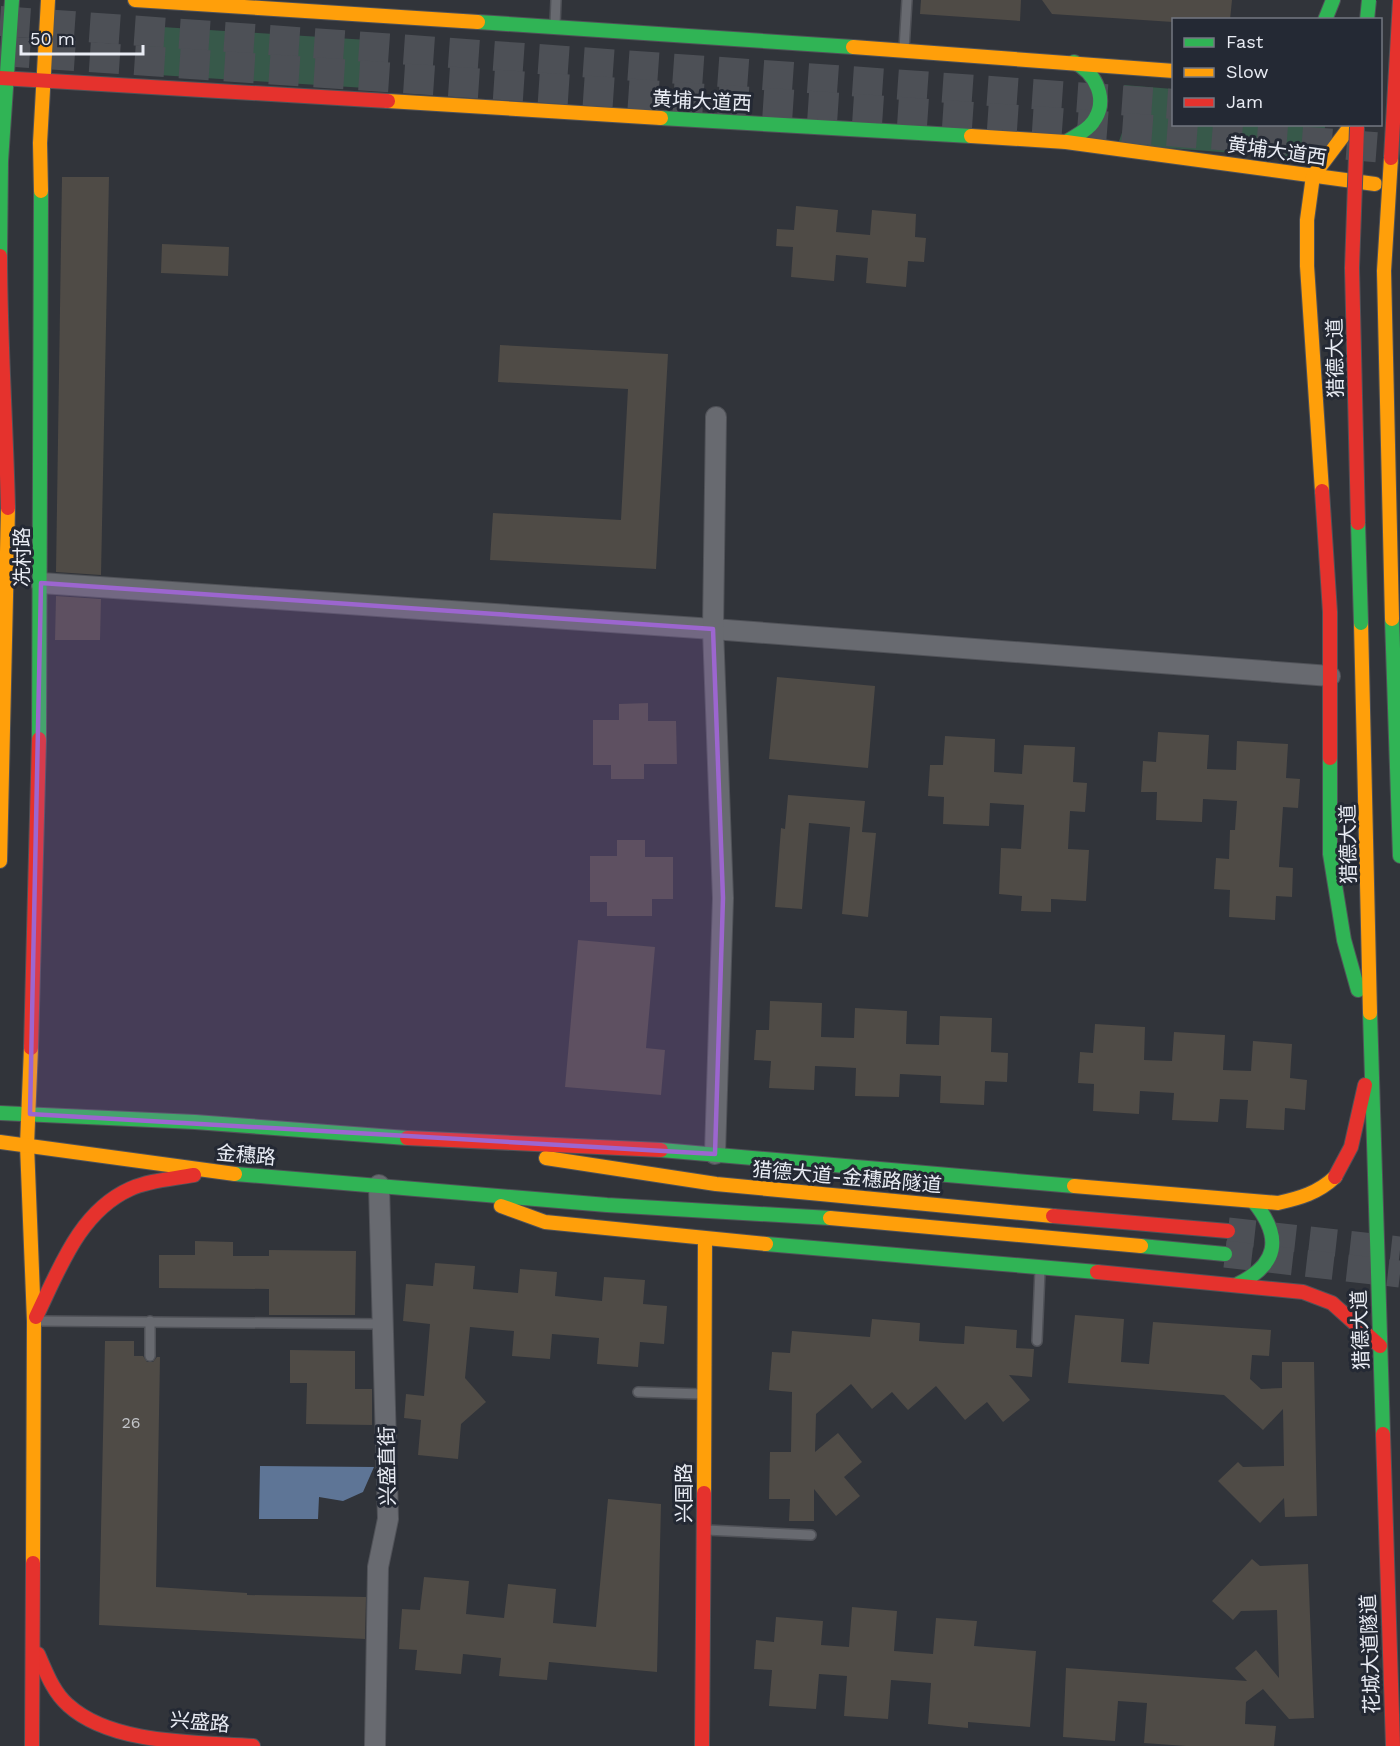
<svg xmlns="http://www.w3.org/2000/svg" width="1400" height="1746" viewBox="0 0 1400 1746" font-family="'Work Sans','Noto Sans SC',sans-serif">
	<rect width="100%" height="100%" fill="#31343a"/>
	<g fill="#37594a">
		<polygon points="162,27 368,40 366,88 158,75 144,48"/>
		<polygon points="1124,85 1173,89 1174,124 1325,125 1324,160 1118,144 1129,113"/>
	</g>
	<polygon fill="#5e7596" points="260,1466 374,1467 363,1492 343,1501 319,1497 318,1519 259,1519"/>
	<g fill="#4f4b46">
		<polygon points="921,0 1021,0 1020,21 920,14"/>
		<polygon points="1042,0 1232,0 1230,20 1173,20 1173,22 1052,14"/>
		<polygon points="62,177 109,177 101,575 56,572"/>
		<polygon points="796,206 838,210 836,232 870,235 872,210 916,214 915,237 926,238 924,262 908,261 906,287 866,283 868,258 836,255 834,281 791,277 793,247 776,246 777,229 794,230"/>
		<polygon points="162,244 229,247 228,276 161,273"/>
		<polygon points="500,345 668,354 656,569 490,560 493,513 621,520 628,389 498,382"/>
		<polygon points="56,596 101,599 100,640 55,640"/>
		<polygon points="777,677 875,686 868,768 769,759"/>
		<polygon points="648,703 648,721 676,721 677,764 644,764 644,779 611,779 611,765 593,765 593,720 619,720 619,704"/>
		<polygon points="1158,732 1209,735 1207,769 1236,770 1237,741 1288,744 1286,778 1300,779 1298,808 1283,807 1279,867 1293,868 1292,897 1276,896 1275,920 1229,917 1230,890 1214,889 1216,858 1229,859 1230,830 1235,830 1237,801 1203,799 1202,822 1156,820 1157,792 1141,792 1143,761 1156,762"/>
		<polygon points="945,736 995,739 994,772 1022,774 1024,745 1075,747 1073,782 1087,783 1085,812 1070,811 1068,849 1089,850 1086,901 1051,899 1051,912 1021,911 1022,896 999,894 1001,848 1021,849 1024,805 990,803 989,826 943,824 944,797 928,796 930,765 943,765"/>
		<polygon points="788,795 865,801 862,832 876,833 868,917 842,914 850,827 809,823 802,909 775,907 781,828 785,829"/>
		<polygon points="617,840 645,840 645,857 673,857 673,899 652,899 652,916 607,916 607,902 590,902 590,856 617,856"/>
		<polygon points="578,940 655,947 646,1048 665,1050 661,1095 565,1087"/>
		<polygon points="770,1001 822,1003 821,1037 854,1038 855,1008 907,1011 906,1044 939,1045 940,1016 992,1018 991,1052 1008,1053 1007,1082 985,1081 984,1105 940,1103 941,1076 900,1074 899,1097 855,1096 856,1068 839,1067 815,1066 814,1090 769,1088 771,1061 754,1060 756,1030 769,1030"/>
		<polygon points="1095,1024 1145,1027 1144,1060 1172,1061 1174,1032 1225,1035 1223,1070 1251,1071 1253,1041 1292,1044 1290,1078 1307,1080 1305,1110 1285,1108 1284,1130 1246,1128 1248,1100 1220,1099 1218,1122 1172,1120 1174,1093 1140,1091 1139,1114 1093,1111 1094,1084 1078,1083 1080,1052 1093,1053"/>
		<polygon points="195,1241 233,1242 233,1256 269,1256 269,1250 356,1251 355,1315 269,1315 269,1289 159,1288 159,1255 195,1255"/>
		<polygon points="435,1263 475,1266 473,1289 518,1293 520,1269 557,1272 555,1296 602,1301 604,1277 645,1280 643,1304 667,1306 664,1344 640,1342 638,1367 597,1364 599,1338 552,1334 550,1359 512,1356 514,1331 470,1327 465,1378 486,1402 461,1424 458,1459 418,1455 421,1420 404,1418 406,1394 424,1396 430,1324 403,1321 406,1284 433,1286"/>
		<polygon points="1075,1315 1124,1319 1121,1362 1149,1364 1153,1322 1271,1330 1269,1356 1252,1355 1250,1379 1261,1389 1282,1388 1282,1362 1314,1362 1317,1516 1285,1517 1284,1498 1260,1523 1218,1481 1238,1462 1243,1467 1284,1466 1283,1409 1263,1430 1224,1395 1068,1383"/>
		<polygon points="872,1319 920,1323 919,1341 944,1343 964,1344 965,1326 1017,1330 1016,1348 1034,1349 1032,1377 1009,1375 1030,1400 1003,1422 987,1402 965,1420 936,1386 908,1410 892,1392 872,1409 851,1384 816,1414 815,1452 838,1433 862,1462 844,1477 860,1496 836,1516 814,1489 814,1521 789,1521 790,1499 769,1499 770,1452 791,1452 792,1392 769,1390 772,1352 790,1353 792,1331 870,1337"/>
		<polygon points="105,1341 134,1341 134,1356 143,1356 147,1362 153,1362 157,1357 160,1357 156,1587 247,1593 247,1595 366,1597 365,1639 99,1625"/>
		<polygon points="290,1350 355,1351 355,1389 372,1389 372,1425 306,1424 307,1383 290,1383"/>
		<polygon points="608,1499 661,1504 657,1672 549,1662 547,1680 499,1676 501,1658 463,1654 461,1674 415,1670 417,1650 399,1649 402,1609 420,1610 424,1577 469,1581 466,1614 504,1618 508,1584 556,1589 553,1623 596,1627"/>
		<polygon points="1252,1559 1260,1566 1308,1564 1314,1718 1289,1719 1263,1689 1246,1702 1245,1724 1276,1726 1274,1746 1186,1746 1144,1743 1147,1703 1118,1701 1115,1741 1063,1737 1066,1668 1247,1681 1235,1668 1256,1650 1279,1678 1277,1610 1241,1611 1233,1620 1212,1601"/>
		<polygon points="852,1607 897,1611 894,1651 933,1654 936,1618 977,1621 974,1646 1036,1651 1030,1727 968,1722 968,1728 928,1724 931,1683 891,1680 888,1719 844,1716 847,1676 819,1674 816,1709 769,1706 772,1670 754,1669 756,1640 774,1642 776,1617 823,1621 821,1645 849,1647"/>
	</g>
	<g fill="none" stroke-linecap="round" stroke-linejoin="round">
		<g stroke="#4d5056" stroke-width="27" stroke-dasharray="27 14" stroke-linecap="butt">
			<polyline points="1228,1231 1400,1250"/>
			<polyline points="1225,1254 1400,1274"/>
		</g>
		<g stroke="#4d5056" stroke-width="30" stroke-dasharray="30 15" stroke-linecap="butt">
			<polyline points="0,21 1174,104"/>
			<polyline points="0,51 1048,122 1400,149"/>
		</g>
		<defs>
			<g id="lane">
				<polyline points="555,25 556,0"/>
				<polyline points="904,49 907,0"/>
				<polyline points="39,1321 384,1324"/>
				<polyline points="150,1321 150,1356"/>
				<polyline points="1037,1341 1040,1270"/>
				<polyline points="638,1392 702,1394"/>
				<polyline points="706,1530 811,1535"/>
			</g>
			<g id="street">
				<polyline points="41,583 713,629 1330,676"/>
				<polyline points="715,1154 723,898 713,629 716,417"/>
				<polyline points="375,1746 378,1567 388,1519 379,1185"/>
			</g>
			<g id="fast">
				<polyline points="1325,20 1333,0"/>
				<polyline points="478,22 853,47"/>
				<polyline points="661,118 971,136"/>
				<path d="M1066,142C1075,136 1087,131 1093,122C1109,100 1096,73 1074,62"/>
				<polyline points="0,256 1,161 12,0"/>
				<polyline points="1392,619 1400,856"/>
				<polyline points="39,739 41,191"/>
				<polyline points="1330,758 1330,854 1344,940 1358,990"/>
				<polyline points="1370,1013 1383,1434"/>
				<polyline points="0,1113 195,1122 407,1138"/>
				<polyline points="661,1150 1074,1186"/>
				<polyline points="235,1174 607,1205 830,1218"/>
				<polyline points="766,1244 1097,1272"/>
				<polyline points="1141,1246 1225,1254"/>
				<path d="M1236,1285C1278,1265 1283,1238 1254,1202"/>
			</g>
			<g id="slow">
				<polyline points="135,0 478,22"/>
				<polyline points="853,47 1174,71"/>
				<polyline points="388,101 661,118"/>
				<polyline points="971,136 1066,142 1375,184"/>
				<polyline points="41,191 40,143 48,0"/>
				<polyline points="1322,491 1307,266 1307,220 1313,176 1352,124"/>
				<polyline points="1361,623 1370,1013"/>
				<polyline points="0,861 8,508"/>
				<polyline points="31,1048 27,1145 34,1321 33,1563"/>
				<polyline points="0,1142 235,1174"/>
				<polyline points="546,1158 716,1184 1053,1216"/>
				<path d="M1074,1186L1278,1203C1300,1198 1318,1193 1335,1177"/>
				<polyline points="501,1206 545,1222 766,1244"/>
				<polyline points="830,1218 1141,1246"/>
				<polyline points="704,1493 705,1240"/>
			</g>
			<g id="jam">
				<polyline points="0,78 388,101"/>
				<path d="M0,256C0,340 6,424 8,508"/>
				<polyline points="1322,491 1330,612 1330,758"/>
				<polyline points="31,1048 39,739"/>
				<polyline points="407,1138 661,1150"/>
				<polyline points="1335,1177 1351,1147 1365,1085"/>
				<polyline points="1053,1216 1228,1231"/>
				<polyline points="1097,1272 1303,1292 1332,1303 1380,1346"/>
				<path d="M36,1317C59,1270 79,1212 130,1189C150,1180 173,1179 194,1175"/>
				<polyline points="1383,1434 1393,1746"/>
				<path d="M38,1654C46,1672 53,1692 68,1705C112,1745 197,1742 253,1746"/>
				<polyline points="32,1746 33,1563"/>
				<polyline points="702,1746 704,1493"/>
			</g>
		</defs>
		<use href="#lane" stroke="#505258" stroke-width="12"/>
		<use href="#street" stroke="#505258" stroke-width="22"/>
		<use href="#fast" stroke="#505258" stroke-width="16"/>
		<use href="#slow" stroke="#505258" stroke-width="16"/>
		<use href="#jam" stroke="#505258" stroke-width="16"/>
		<use href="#lane" stroke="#686a70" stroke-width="9"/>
		<use href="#street" stroke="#686a70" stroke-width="20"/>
		<use href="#fast" stroke="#30b455" stroke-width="14"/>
		<use href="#slow" stroke="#ff9f0a" stroke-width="14"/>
		<use href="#jam" stroke="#e5322d" stroke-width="14"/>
		<defs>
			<g id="fast-bridge">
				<polyline points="1367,20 1369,0"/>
				<polyline points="1358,523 1361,623"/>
			</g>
			<polyline id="slow-bridge" points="1391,158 1384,271 1392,619"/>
			<g id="jam-bridge">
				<polyline points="1357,127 1352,268 1358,523"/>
				<polyline points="1391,158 1400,0"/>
			</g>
		</defs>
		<use href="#fast-bridge" stroke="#505258" stroke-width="16" stroke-linecap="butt"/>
		<use href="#slow-bridge" stroke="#505258" stroke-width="16" stroke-linecap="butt"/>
		<use href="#jam-bridge" stroke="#505258" stroke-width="16" stroke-linecap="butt"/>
		<use href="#fast-bridge" stroke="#30b455" stroke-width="14"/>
		<use href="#slow-bridge" stroke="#ff9f0a" stroke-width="14"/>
		<use href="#jam-bridge" stroke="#e5322d" stroke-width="14"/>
	</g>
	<path fill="#9c66cf" fill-opacity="0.2" stroke="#9c66cf" stroke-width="4.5" stroke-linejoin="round" d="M41,583L713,629L723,898L715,1154L30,1114Z"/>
	<g text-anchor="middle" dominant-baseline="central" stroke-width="6" stroke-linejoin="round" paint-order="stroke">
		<g font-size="16" fill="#c2c4c8">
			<text x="131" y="1422">26</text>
		</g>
		<g font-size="20" fill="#e9ecf4" stroke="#242934">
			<text transform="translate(702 101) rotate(3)">黄埔大道西</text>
			<text transform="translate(1277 151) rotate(8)">黄埔大道西</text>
			<text transform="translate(1335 358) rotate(-91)">猎德大道</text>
			<text transform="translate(22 557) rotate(-90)">冼村路</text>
			<text transform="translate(1348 844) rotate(-91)">猎德大道</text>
			<text transform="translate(246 1155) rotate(5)">金穗路</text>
			<text transform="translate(847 1177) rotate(5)">猎德大道-金穗路隧道</text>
			<text transform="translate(1360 1330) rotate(-92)">猎德大道</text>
			<text transform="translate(387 1466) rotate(-91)">兴盛直街</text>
			<text transform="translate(684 1493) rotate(-90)">兴国路</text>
			<text transform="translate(1370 1654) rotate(-92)">花城大道隧道</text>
			<text transform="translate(200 1722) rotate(5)">兴盛路</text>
		</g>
	</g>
	<rect x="1172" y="18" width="210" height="108" fill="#242934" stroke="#737781" stroke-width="1.5"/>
	<rect x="1184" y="38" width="30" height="9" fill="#30b455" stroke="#737781" stroke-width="1.5"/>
	<text x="1226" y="48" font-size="18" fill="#e9ecf4">Fast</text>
	<rect x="1184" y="68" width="30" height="9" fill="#ff9f0a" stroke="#737781" stroke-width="1.5"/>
	<text x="1226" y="78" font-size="18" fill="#e9ecf4">Slow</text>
	<rect x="1184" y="98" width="30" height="9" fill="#e5322d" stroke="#737781" stroke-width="1.5"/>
	<text x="1226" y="108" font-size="18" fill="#e9ecf4">Jam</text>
	<path d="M21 45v9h122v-9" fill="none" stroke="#e9ecf4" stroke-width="3"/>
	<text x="30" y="45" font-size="18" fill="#e9ecf4" stroke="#242934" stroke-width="4.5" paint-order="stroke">50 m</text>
</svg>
